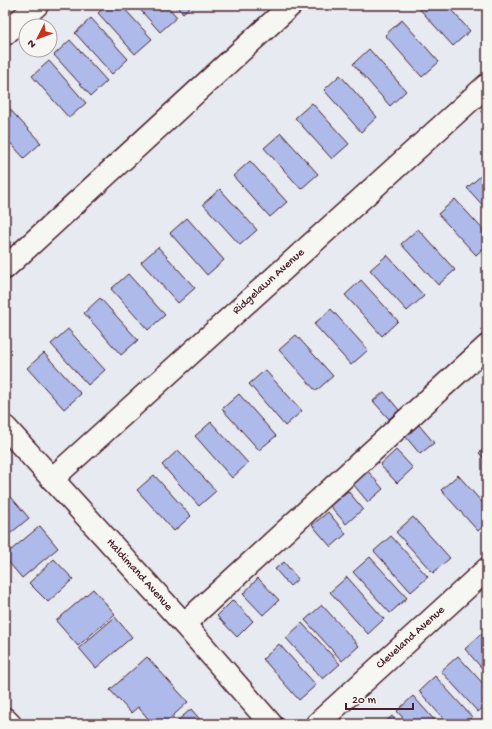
<svg xmlns="http://www.w3.org/2000/svg" width="492" height="729" viewBox="0 0 492 729" font-family="'Gochi Hand',sans-serif">
	<rect width="100%" height="100%" fill="#e7eaf0"/>
	<filter id="ink" filterUnits="userSpaceOnUse"><feTurbulence type="fractalNoise" baseFrequency=".025" numOctaves="2"/><feDisplacementMap in="SourceGraphic" scale="8" xChannelSelector="R" yChannelSelector="G"/><feConvolveMatrix kernelMatrix="1 2 1 2 8 2 1 2 1" color-interpolation-filters="sRGB"/></filter>
	<g filter="url(#ink)">
		<g fill="#adbaea" stroke="#4a1f2b">
			<polygon points="107,5 121,5 152,39 135,54 98,13"/>
			<polygon points="136,5 166,5 177,17 160,32"/>
			<polygon points="175,5 192,5 183,13"/>
			<polygon points="416,5 447,5 470,31 453,46"/>
			<polygon points="91,18 128,59 112,74 75,33"/>
			<polygon points="402,20 439,62 422,77 385,35"/>
			<polygon points="70,40 107,81 91,96 54,55"/>
			<polygon points="369,49 406,91 390,106 353,64"/>
			<polygon points="49,61 86,103 69,118 32,76"/>
			<polygon points="340,75 377,117 361,132 324,90"/>
			<polygon points="312,103 349,144 332,159 295,118"/>
			<polygon points="5,104 41,143 24,158 5,137"/>
			<polygon points="281,133 318,174 301,189 264,148"/>
			<polygon points="250,161 287,202 270,217 233,176"/>
			<polygon points="484,173 487,177 487,210 467,188"/>
			<polygon points="220,189 257,230 240,245 203,204"/>
			<polygon points="455,199 487,234 487,245 476,255 438,214"/>
			<polygon points="187,218 224,260 207,275 170,233"/>
			<polygon points="418,229 455,270 438,285 401,244"/>
			<polygon points="158,247 195,288 178,303 141,262"/>
			<polygon points="387,255 424,296 407,311 370,270"/>
			<polygon points="128,274 165,315 148,330 111,289"/>
			<polygon points="361,280 398,321 382,336 345,295"/>
			<polygon points="100,298 138,340 121,355 84,313"/>
			<polygon points="331,309 368,350 351,365 314,324"/>
			<polygon points="68,329 105,370 88,385 51,344"/>
			<polygon points="296,335 333,376 316,391 279,350"/>
			<polygon points="44,353 81,394 64,409 27,368"/>
			<polygon points="265,370 302,411 285,426 249,384"/>
			<polygon points="384,392 399,410 389,419 373,401"/>
			<polygon points="239,394 276,436 259,450 222,409"/>
			<polygon points="211,422 248,463 232,478 195,436"/>
			<polygon points="419,425 434,443 420,454 405,436"/>
			<polygon points="487,446 487,462 479,453"/>
			<polygon points="178,450 216,491 199,506 162,465"/>
			<polygon points="396,450 413,468 397,483 380,465"/>
			<polygon points="367,470 383,489 368,502 352,483"/>
			<polygon points="154,475 191,516 174,531 137,490"/>
			<polygon points="458,475 487,508 487,523 478,531 441,490"/>
			<polygon points="348,491 363,509 346,524 330,506"/>
			<polygon points="11,497 29,518 5,538 5,502"/>
			<polygon points="328,512 346,534 331,547 312,525"/>
			<polygon points="413,517 450,558 433,573 396,532"/>
			<polygon points="40,526 58,548 22,578 5,558 5,555"/>
			<polygon points="391,536 428,577 411,592 374,551"/>
			<polygon points="370,557 407,598 390,613 353,572"/>
			<polygon points="54,559 73,579 48,602 29,583"/>
			<polygon points="284,562 298,579 290,586 275,569"/>
			<polygon points="347,577 384,619 368,634 330,592"/>
			<polygon points="258,578 279,600 263,615 243,594"/>
			<polygon points="93,589 115,614 78,646 56,621"/>
			<polygon points="233,600 253,621 237,637 217,616"/>
			<polygon points="322,605 359,646 342,661 305,620"/>
			<polygon points="115,617 132,637 96,668 79,648"/>
			<polygon points="302,623 340,664 323,679 286,638"/>
			<polygon points="481,634 487,641 487,674 465,649"/>
			<polygon points="279,644 316,685 299,700 263,659"/>
			<polygon points="458,656 487,688 487,704 478,712 441,671"/>
			<polygon points="147,657 188,702 164,724 153,724 138,707 131,713 110,690"/>
			<polygon points="435,676 472,717 465,724 448,724 419,691"/>
			<polygon points="413,696 438,724 408,724 397,711"/>
			<polygon points="191,709 204,724 174,724"/>
			<polygon points="392,716 399,724 383,724"/>
		</g>
		<g fill="none" stroke-linecap="round" stroke-linejoin="round">
			<defs>
				<g id="minor">
					<polyline points="5,34 37,5"/>
					<polyline points="5,268 291,5"/>
					<polyline points="5,427 184,624 271,724"/>
					<polyline points="52,479 487,85"/>
					<polyline points="184,624 487,346"/>
					<polyline points="5,719 10,724"/>
					<polyline points="317,724 487,569"/>
				</g>
			</defs>
			<use href="#minor" stroke="#4a1f2b" stroke-width="25"/>
			<use href="#minor" stroke="#f6f6f2" stroke-width="22"/>
		</g>
	</g>
	<g text-anchor="middle" dominant-baseline="central" stroke-width="3" stroke-linejoin="round" paint-order="stroke">
		<g font-size="12" fill="#4a1f2b" stroke="#f6f6f2">
			<text transform="translate(269 282) rotate(-42)">Ridgelawn Avenue</text>
			<text transform="translate(139 575) rotate(48)">Haldimand Avenue</text>
			<text transform="translate(411 638) rotate(-42)">Cleveland Avenue</text>
		</g>
	</g>
	<rect width="492" height="729" fill="none" stroke="#f6f6f2" stroke-width="20"/>
	<rect x="10" y="10" width="472" height="709" fill="none" stroke="#4a1f2b" stroke-width="1.5" filter="url(#ink)"/>
	<g transform="translate(38 38) rotate(228)"><circle r="19" fill="#f6f6f2" stroke="#b1a0a2"/>
	<path d="M0-3L7 15L0 10L-7 15Z" fill="#c8321e"/>
	<text y="-6" font-size="11" font-weight="bold" text-anchor="middle" fill="#4a1f2b">N</text>
	</g>
	<path d="M346 703v6h67v-6" fill="none" stroke="#4a1f2b" stroke-width="2"/>
	<text x="352" y="703" font-size="12" fill="#4a1f2b" stroke="#f6f6f2" stroke-width="3" paint-order="stroke">20 m</text>
</svg>
